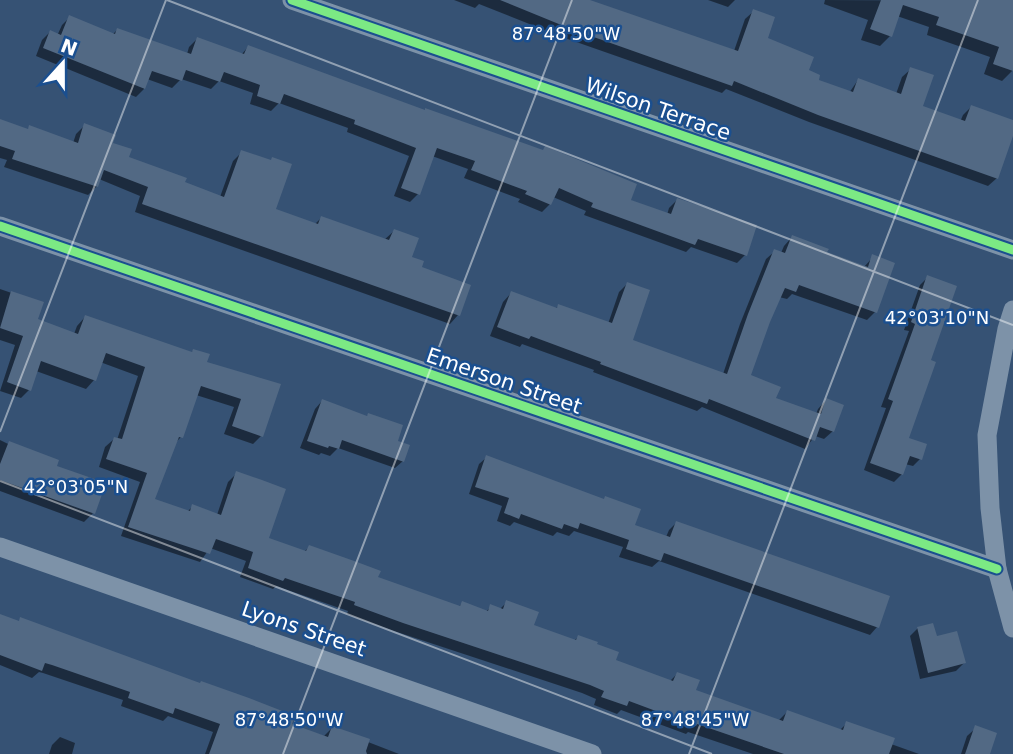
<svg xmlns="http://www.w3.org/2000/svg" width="1013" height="754" viewBox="0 0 1013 754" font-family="'DejaVu Sans',sans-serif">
	<rect width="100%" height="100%" fill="#365274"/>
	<g fill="#0007">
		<polygon points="454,0 585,0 734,51 745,19 754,11 766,39 816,81 849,93 858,80 896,94 902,77 911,69 921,108 960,122 963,115 971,107 1013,121 1013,131 997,178 988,186 809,122 726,89 722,93 562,37 479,4 475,8"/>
		<polygon points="708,0 735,0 728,7"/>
		<polygon points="825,0 1013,1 1013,70 1002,81 984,74 990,57 927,35 929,27 897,16 890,36 880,46 861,40 868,20 824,4"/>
		<polygon points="70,17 112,35 117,30 187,54 189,47 197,39 241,55 248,47 667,215 669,208 677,200 745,255 737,263 691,247 686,252 584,215 586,211 553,197 550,204 542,212 518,202 520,199 464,178 468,169 432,156 418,194 410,202 394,196 409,156 347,132 348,128 279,103 271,111 250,104 253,93 219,81 211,89 181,79 172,88 147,79 144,89 136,97 36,56 42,40 50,32 57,36 62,25"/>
		<polygon points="0,121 26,131 30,127 73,143 76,134 85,125 127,158 183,183 220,197 233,161 242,152 274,210 314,225 321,218 384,240 394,231 410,258 458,315 450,324 135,212 140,196 99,179 97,186 88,195 4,167 7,160 0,158"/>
		<polygon points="792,237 825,253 864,267 873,257 875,312 867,320 792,294 787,299 779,297 748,376 774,399 816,414 818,409 826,400 833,431 824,439 815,436 805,449 702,407 697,411 593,372 594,370 522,344 520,347 490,336 503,302 511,293 555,309 559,306 608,324 619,292 627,284 630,341 723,374 740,324 766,259 775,251 781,253 784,246"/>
		<polygon points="928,277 929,361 907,439 920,459 913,466 905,464 902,474 894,482 864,470 886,408 881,407 909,331 904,330 920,285"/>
		<polygon points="0,289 41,303 36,320 74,334 77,326 85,317 191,353 193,351 205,363 279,385 261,436 253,444 224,434 234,407 196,395 181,437 174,444 153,500 187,512 193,506 217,515 228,482 237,473 267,539 304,552 309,547 376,578 458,608 462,603 486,612 491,606 499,610 507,602 531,626 574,641 578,637 613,661 669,682 677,674 694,691 778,721 787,712 839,731 847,723 891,744 919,754 753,754 688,732 686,734 621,710 617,714 594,705 596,699 582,693 394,631 347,614 348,611 276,586 273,589 240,577 246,561 210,548 200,562 121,536 140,482 99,467 105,447 114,439 117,440 138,376 100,362 94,380 86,389 36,371 29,390 21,398 0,391 15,345 0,340"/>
		<polygon points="322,401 366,417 368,415 395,442 403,461 395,468 338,448 330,456 321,453 319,455 300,448 315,409"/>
		<polygon points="0,440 55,467 93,513 84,522 0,491"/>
		<polygon points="487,457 633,526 666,537 669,530 676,523 877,627 870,635 659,561 652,567 619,557 623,547 574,531 569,536 557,532 553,536 514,522 510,526 497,521 502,506 469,494 479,464"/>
		<polygon points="0,615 289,725 324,736 332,728 399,754 205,754 213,732 168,716 163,721 121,706 123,700 43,673 39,672 32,678 0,665"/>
		<polygon points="918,628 964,663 956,671 920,679 910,636"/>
		<polygon points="976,728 988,754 961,754 967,736"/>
		<polygon points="60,737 75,743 72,754 49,754 52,745"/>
	</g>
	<g fill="#526984">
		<polygon points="500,0 590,0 738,51 753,9 775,17 768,38 814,57 809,70 820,75 819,80 853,92 858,78 901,94 910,67 934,75 923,106 965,121 971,105 1013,120 1013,136 998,179 818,115 734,81 732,86 571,29"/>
		<polygon points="881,0 1013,0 1013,71 993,64 999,47 936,25 939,17 903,5 892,37 870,29"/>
		<polygon points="69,15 115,34 117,28 191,54 197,37 244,54 248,45 425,110 425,108 543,150 545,146 637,184 631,200 671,214 677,198 757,225 747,256 698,239 695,245 591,207 593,203 559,188 551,205 525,194 527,191 471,170 475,161 437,148 420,195 401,188 416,148 354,124 355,120 284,94 280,104 257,96 260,85 224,72 220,82 186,70 182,81 152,71 145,89 43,48 50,30 61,35"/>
		<polygon points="0,119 28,129 29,125 78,143 84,123 116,135 113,143 132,149 129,157 187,178 185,182 224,197 241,150 271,160 272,157 292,164 276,209 318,224 321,216 389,240 394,229 419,238 412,257 424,261 422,267 471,285 460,316 142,204 148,187 104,170 98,187 12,159 15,151 0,146"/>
		<polygon points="792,235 829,249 827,252 868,267 872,254 895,263 877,313 799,285 796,292 785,288 770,322 751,375 781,387 776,398 821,414 826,398 844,405 834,432 820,427 815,441 709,399 707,404 600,364 601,362 531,336 529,339 497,327 511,291 557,308 558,304 612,323 627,282 650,290 633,340 727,374 748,314 774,249 785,253"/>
		<polygon points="927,275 957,286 931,360 936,362 909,438 927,444 922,460 910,456 903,475 870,463 893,401 888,399 915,324 911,322"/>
		<polygon points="11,291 44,302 38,319 78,334 85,315 192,352 193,349 210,354 207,362 281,384 263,437 232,426 241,399 201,386 183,438 179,437 155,499 190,511 192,504 221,515 236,471 262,480 286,489 269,538 306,551 309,545 357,562 381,571 378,577 460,606 462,601 488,611 490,604 503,609 506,600 539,612 534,625 576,640 578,635 598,642 597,644 619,652 616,660 673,681 677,672 700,680 696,690 783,721 787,710 843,730 846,721 895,738 889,754 784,754 697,724 696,726 629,701 627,706 601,697 604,691 590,685 403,623 354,605 355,602 285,578 283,581 248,568 253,552 216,539 210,554 128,527 147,473 106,459 114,437 122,439 145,367 106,353 96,381 41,361 31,391 7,382 23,336 0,328"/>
		<polygon points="322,399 367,416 368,413 403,425 398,441 410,445 404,462 342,440 339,449 329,446 328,448 307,441"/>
		<polygon points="9,441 59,460 57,466 106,483 95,514 0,480 0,464"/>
		<polygon points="486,455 604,499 605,496 641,509 635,525 670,537 676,521 890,596 879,628 664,553 661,561 626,549 629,540 580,523 578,529 564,524 562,529 521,514 519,519 504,513 509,498 475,487"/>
		<polygon points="0,614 19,621 20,617 200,683 201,681 249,698 295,716 292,724 328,737 332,726 370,739 366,751 367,754 209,754 220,724 175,708 173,714 128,698 130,692 52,665 45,663 42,671 0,655"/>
		<polygon points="933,623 937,636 957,631 966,663 928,673 917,627"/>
		<polygon points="975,725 997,733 990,754 965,754"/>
	</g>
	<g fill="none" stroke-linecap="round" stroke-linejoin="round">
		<g stroke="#7d92a8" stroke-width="19">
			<polyline points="292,0 1013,250"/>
			<polyline points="0,226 997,569"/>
			<polyline points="1013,310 1007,329 987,435 990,508 997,569 1013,628"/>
			<polyline points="0,547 592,754"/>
		</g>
		<defs>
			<g id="cycleway">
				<polyline points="292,0 1013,250"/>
				<polyline points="0,226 997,569"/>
			</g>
		</defs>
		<use href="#cycleway" stroke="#1b4f8f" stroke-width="13"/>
		<use href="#cycleway" stroke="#7ce984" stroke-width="9"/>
	</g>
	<path fill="none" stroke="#fff" stroke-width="2" stroke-opacity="0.45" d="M167,0L1013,325M0,432L166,0M0,481L712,754M283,754L572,0M689,754L978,0"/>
	<g text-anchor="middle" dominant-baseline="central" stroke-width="5" stroke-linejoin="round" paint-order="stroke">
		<g font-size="21" fill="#fff" stroke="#1b4f8f">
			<text transform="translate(658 109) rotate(19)">Wilson Terrace</text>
			<text transform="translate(504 381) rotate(19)">Emerson Street</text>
			<text transform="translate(304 629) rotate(19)">Lyons Street</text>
		</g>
	</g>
	<g font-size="18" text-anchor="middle" fill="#fff" stroke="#1b4f8f" stroke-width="5" stroke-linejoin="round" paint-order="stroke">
		<text x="566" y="40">87°48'50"W</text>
		<text x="937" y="324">42°03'10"N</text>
		<text x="76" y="493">42°03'05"N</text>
		<text x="289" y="726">87°48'50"W</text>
		<text x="695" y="726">87°48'45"W</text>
	</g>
	<g transform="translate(63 63) rotate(21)" stroke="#1b4f8f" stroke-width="5" paint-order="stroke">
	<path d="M0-5L12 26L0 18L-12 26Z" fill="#ffffff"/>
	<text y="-10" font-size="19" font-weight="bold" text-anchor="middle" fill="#ffffff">N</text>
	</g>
</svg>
